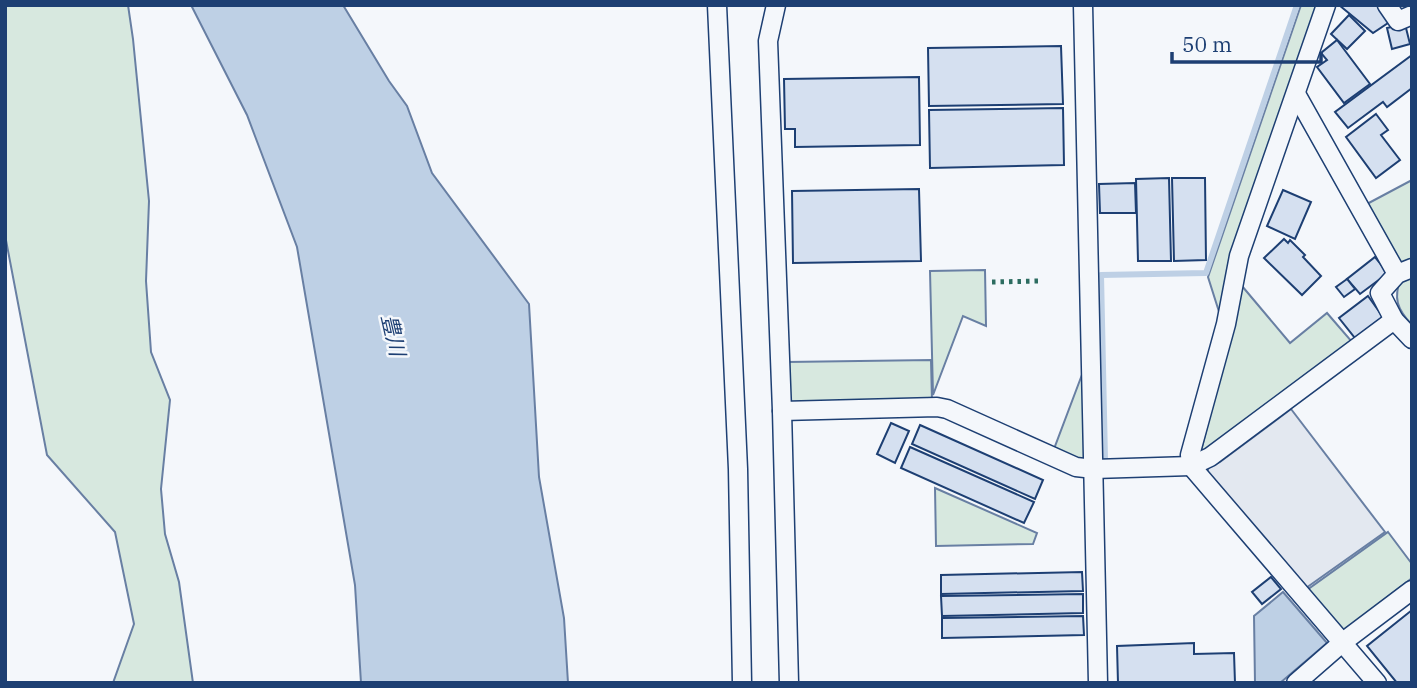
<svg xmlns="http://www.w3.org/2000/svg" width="1417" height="688" viewBox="0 0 1417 688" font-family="'IBM Plex Serif','Noto Sans JP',serif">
	<rect width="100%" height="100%" fill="#f4f7fb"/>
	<g fill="#d7e8df" stroke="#687fa3" stroke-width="2">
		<polygon points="5,5 128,5 133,39 149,201 146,281 151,352 170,400 161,489 165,534 179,582 193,683 113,683 134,624 115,532 47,455 5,235"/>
		<polygon points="1301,5 1320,5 1221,318 1208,277"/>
		<polygon points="1412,180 1412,261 1399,265 1365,205"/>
		<polygon points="985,270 986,326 963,316 933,395 930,271"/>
		<path d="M1412,275V325C1397,309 1393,298 1401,278Z"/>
		<polygon points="1242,286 1290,343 1327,313 1353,343 1200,455"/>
		<polygon points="931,360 932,401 789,403 787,362"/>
		<polygon points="1083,372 1086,461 1054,449"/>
		<polygon points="935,488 1037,533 1033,544 936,546"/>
		<polygon points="1388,532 1412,564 1412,578 1342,632 1307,590"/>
	</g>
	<polygon fill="#e3e8f0" stroke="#687fa3" stroke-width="2" points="1291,409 1385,532 1306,588 1207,472 1209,467 1220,462"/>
	<g fill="#bed0e5" stroke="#687fa3" stroke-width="2">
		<polygon points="191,5 343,5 389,81 407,106 432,173 529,304 539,477 564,618 568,683 361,683 355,585 297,247 247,115"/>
		<polygon points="1283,592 1327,643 1280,683 1255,683 1254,616"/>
	</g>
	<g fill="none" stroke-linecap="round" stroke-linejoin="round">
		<polyline stroke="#bed0e5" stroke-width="6" points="1105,459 1101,275 1206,273 1297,5"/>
	</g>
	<g fill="#d5e0f0" stroke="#1d3f73" stroke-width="2">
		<polygon points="1339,5 1379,5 1391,21 1373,33"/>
		<polygon points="1349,15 1365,31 1347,49 1331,34"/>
		<polygon points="1405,24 1410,44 1392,49 1387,28"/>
		<polygon points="1337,40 1370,84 1344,103 1317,67 1327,60 1321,53"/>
		<polygon points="1061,46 1063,104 929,106 928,48"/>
		<polygon points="1412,55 1412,88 1387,107 1383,102 1348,128 1335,112"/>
		<polygon points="919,77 920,145 795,147 795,129 785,129 784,79"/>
		<polygon points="1063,108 1064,165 930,168 929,110"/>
		<polygon points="1376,114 1388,130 1381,135 1400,160 1376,178 1346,137"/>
		<polygon points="1169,178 1171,261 1138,261 1136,179"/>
		<polygon points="1172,178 1205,178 1206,260 1174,261"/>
		<polygon points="1135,183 1136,213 1100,213 1099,184"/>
		<polygon points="919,189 921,261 793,263 792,191"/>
		<polygon points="1283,190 1311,202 1295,239 1267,226"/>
		<polygon points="1284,239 1288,243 1290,240 1305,255 1303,257 1321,276 1302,295 1264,258"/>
		<polygon points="1375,257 1388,273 1360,294 1347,279"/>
		<polygon points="1347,279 1355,289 1344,297 1336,287"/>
		<polygon points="1368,296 1383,317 1355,338 1339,318"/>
		<polygon points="891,423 909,431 895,463 877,454"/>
		<polygon points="920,425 1043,480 1035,499 912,444"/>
		<polygon points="910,447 1034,502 1024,523 901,468"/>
		<polygon points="1082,572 1083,591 941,594 941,575"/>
		<polygon points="1271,577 1281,589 1262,604 1252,592"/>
		<polygon points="1083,594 1083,613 942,616 941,596"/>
		<polygon points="1412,610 1412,683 1397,683 1367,646"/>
		<polygon points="1083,616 1084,635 942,638 942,618"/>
		<polygon points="1194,643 1194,654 1234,653 1235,683 1118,683 1117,646"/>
	</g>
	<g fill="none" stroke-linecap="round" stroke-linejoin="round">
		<defs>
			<g id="street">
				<polyline points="717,5 738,469 742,683"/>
				<polyline points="776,5 768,41 782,411 789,683"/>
				<polyline points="1083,5 1098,683"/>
				<polyline points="1326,5 1239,256 1226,324 1190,455 1191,466 1377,683"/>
				<polyline points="1387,5 1398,21 1412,15"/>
				<polyline points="1296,94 1397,274"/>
				<polyline points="1394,320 1380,293 1397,274 1412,268"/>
				<polyline points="782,411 937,407 947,409 1076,467 1094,469 1191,466 1210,457 1394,320 1412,339"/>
				<polyline points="1296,683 1343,642 1412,590"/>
			</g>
		</defs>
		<use href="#street" stroke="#1d3f73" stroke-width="21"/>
		<use href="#street" stroke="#f4f7fb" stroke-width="18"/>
		<polyline stroke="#2c6c60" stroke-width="5" stroke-dasharray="3.5 5" stroke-linecap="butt" points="992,282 1039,281"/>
	</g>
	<g text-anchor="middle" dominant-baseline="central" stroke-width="5" stroke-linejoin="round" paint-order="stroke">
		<g font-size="21" font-style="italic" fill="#1d3f73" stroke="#f4f7fb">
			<text transform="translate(394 335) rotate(77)">豊川</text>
		</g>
	</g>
	<rect width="1417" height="688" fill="none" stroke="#1d3f73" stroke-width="14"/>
	<path d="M1172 52v10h149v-10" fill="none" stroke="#1d3f73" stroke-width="3.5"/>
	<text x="1182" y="52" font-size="21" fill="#1d3f73" stroke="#f4f7fb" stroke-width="5" paint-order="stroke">50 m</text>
</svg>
